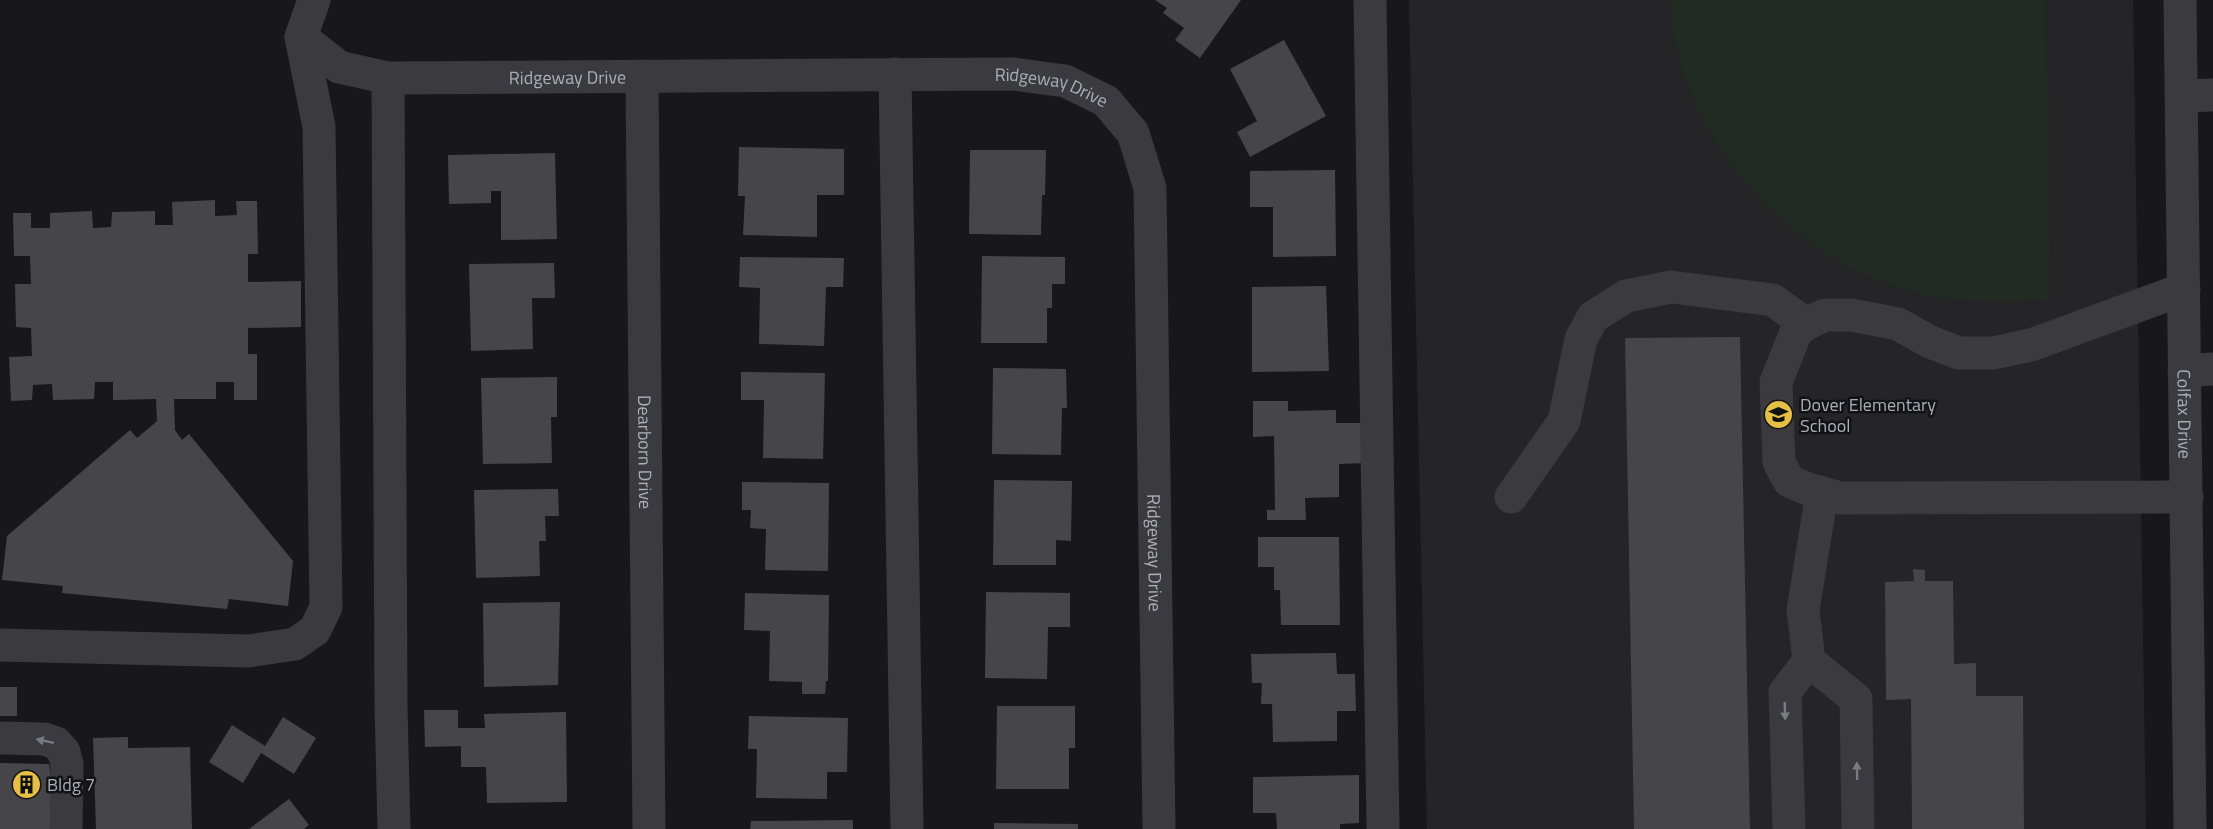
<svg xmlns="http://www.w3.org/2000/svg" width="2213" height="829" viewBox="0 0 2213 829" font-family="'Titillium Web',sans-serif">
	<rect width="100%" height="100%" fill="#18181a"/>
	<polygon fill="#252427" points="1409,0 2133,0 2146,829 1427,829"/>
	<path fill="#222a24" d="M1669,0H2045L2050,301C2013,301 1974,304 1937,297C1795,270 1680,145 1669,0Z"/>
	<g fill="#46454a">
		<polygon points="1155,0 1241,0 1200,58 1175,40 1184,28 1163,13 1167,8"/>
		<polygon points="1284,40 1326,116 1250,157 1237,132 1257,121 1230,69"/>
		<polygon points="739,147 844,149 844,195 817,195 817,237 743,235 745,196 738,196"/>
		<polygon points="970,150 1046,150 1045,195 1042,195 1041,235 969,234"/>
		<polygon points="555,153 557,239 501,240 501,191 491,191 491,203 449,204 448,155"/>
		<polygon points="1335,170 1336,256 1273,257 1273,207 1250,207 1250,171"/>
		<polygon points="215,200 215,216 237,215 236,201 257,201 258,254 248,254 248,282 301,281 301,327 248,328 248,354 257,354 257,400 234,400 234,382 216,382 216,399 174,399 175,430 182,440 189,434 293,561 288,606 229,599 227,609 62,593 63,586 2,580 7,536 130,430 137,438 157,421 156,399 113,400 113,382 95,382 94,399 53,400 52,384 33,385 32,400 11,401 9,357 32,356 31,328 16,327 15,284 31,284 30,256 14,256 13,213 31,213 31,228 50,228 50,213 92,211 93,228 111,227 112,212 155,211 155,225 173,225 172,202"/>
		<polygon points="982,256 1065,257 1065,284 1052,284 1052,308 1047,308 1047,343 981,343"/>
		<polygon points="740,257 844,258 843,287 826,287 824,346 759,344 760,288 739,287"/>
		<polygon points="554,263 555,298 532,298 533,349 471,351 469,264"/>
		<polygon points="1326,286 1329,371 1252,372 1252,287"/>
		<polygon points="1740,337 1750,829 1634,829 1625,338"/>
		<polygon points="993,368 1066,369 1067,408 1062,408 1061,455 992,454"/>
		<polygon points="741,372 825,373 823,459 763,458 764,400 741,400"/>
		<polygon points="557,377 557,417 551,417 552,463 483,464 481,378"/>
		<polygon points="1253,401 1288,401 1288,411 1336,410 1336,423 1364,423 1365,463 1339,464 1339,497 1305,498 1306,520 1267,520 1267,510 1275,510 1274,436 1253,437"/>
		<polygon points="994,480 1072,481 1071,541 1056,540 1056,565 993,565"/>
		<polygon points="742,482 829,483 828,571 765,570 766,529 750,528 751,510 742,510"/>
		<polygon points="558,489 559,516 545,516 546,541 539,541 540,576 476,578 474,490"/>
		<polygon points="1258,537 1339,537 1340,625 1281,625 1280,590 1274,590 1274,567 1258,567"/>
		<polygon points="1913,569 1925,570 1925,581 1953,581 1954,664 1976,663 1976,696 2023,696 2024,829 1912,829 1911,699 1886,700 1885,582 1914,581"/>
		<polygon points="986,592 1070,593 1070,627 1048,627 1047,679 985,678"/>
		<polygon points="745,593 829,595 828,681 826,681 825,694 802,694 802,682 769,681 770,631 744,630"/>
		<polygon points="560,602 558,685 484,687 483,603"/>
		<polygon points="1336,653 1337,674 1355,674 1356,711 1337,711 1337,741 1273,742 1272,704 1261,704 1262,683 1252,683 1251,654"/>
		<rect x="0" y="687" width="17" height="29"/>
		<polygon points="997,706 1075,706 1075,748 1069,748 1069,789 996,789"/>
		<polygon points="424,710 458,710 458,728 485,728 484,714 566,712 567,802 487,803 486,767 461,767 461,746 425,747"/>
		<polygon points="749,716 848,718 847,772 827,772 827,799 756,798 757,749 748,749"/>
		<polygon points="283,717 316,738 294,774 261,753 243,783 209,762 232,725 265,746"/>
		<polygon points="128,737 128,748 190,747 192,829 96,829 93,738"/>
		<polygon points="0,763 49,764 55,804 50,829 0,829"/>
		<polygon points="1359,775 1359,823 1340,824 1340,829 1277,829 1276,813 1253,813 1253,777"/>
		<polygon points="289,799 309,825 304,829 249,829"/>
		<polygon points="853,820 853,829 750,829 751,821"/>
		<polygon points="994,823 1078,824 1078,829 994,829"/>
	</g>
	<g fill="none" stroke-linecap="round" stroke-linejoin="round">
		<g stroke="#3a3a3f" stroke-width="33">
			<polyline points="1370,0 1383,829"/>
			<path id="s1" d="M2180,0L2190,829"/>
			<path id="s2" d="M301,37L339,67L388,78L1014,74L1065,81L1106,101L1133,133L1150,188L1159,829"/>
			<polyline points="895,74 907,829"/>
			<path id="s3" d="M642,76L649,829"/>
			<polyline points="388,78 391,706 394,829"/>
			<polyline points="2182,96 2213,95"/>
			<polyline points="2184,289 2031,345 1993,353 1959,353 1930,342 1898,324 1851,315 1825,315 1806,324 1796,332 1776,382 1779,462 1789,481 1808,489 1840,498 2187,497"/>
			<polyline points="2184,371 2213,369"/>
			<polyline points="1511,497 1564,421 1581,339 1593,317 1626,296 1671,287 1773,300 1806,324"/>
			<polyline points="0,645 248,651 295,644 315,630 326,607 319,127 301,37 314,0"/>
			<polyline points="1809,661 1856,699 1858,829"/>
			<polyline points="0,738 44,739 56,743 64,752 67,764 66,829"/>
			<polyline points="1789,829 1785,692 1809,661 1803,610 1822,493"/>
		</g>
	</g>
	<defs><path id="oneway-solid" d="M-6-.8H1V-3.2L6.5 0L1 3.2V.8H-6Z" transform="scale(1.5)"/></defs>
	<g fill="#797a82">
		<use href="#oneway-solid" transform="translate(1785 711) rotate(88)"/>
		<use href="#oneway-solid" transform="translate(45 741) rotate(-168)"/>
		<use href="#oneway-solid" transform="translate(1857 771) rotate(-91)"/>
	</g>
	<defs>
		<symbol id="school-disc" viewBox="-11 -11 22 22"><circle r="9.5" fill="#e5c045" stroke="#131315"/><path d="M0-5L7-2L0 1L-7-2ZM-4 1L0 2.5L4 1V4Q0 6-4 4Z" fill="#111"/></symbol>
		<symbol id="building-disc" viewBox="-11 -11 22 22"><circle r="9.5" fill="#e5c045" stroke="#131315"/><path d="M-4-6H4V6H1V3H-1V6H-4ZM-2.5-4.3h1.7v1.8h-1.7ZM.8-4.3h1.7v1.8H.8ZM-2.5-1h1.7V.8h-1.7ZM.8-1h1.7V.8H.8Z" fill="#111"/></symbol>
	</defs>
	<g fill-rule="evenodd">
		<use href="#school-disc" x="1762" y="398" width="33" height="33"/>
		<use href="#building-disc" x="10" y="768" width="33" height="33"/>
	</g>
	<g text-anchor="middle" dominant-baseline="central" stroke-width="5" stroke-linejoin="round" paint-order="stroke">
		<g font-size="18" fill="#acaeb9" stroke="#131315">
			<text stroke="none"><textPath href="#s2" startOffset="278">Ridgeway Drive</textPath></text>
			<text stroke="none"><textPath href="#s2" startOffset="764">Ridgeway Drive</textPath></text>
			<text stroke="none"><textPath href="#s1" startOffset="414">Colfax Drive</textPath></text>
			<text stroke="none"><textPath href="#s3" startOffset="376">Dearborn Drive</textPath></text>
			<text stroke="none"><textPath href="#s2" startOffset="1286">Ridgeway Drive</textPath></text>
		</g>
		<g font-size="18" fill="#acaeb9" stroke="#131315" text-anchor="start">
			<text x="1800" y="404">Dover Elementary<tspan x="1800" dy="21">School</tspan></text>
			<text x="47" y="784">Bldg 7</text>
		</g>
	</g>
</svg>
